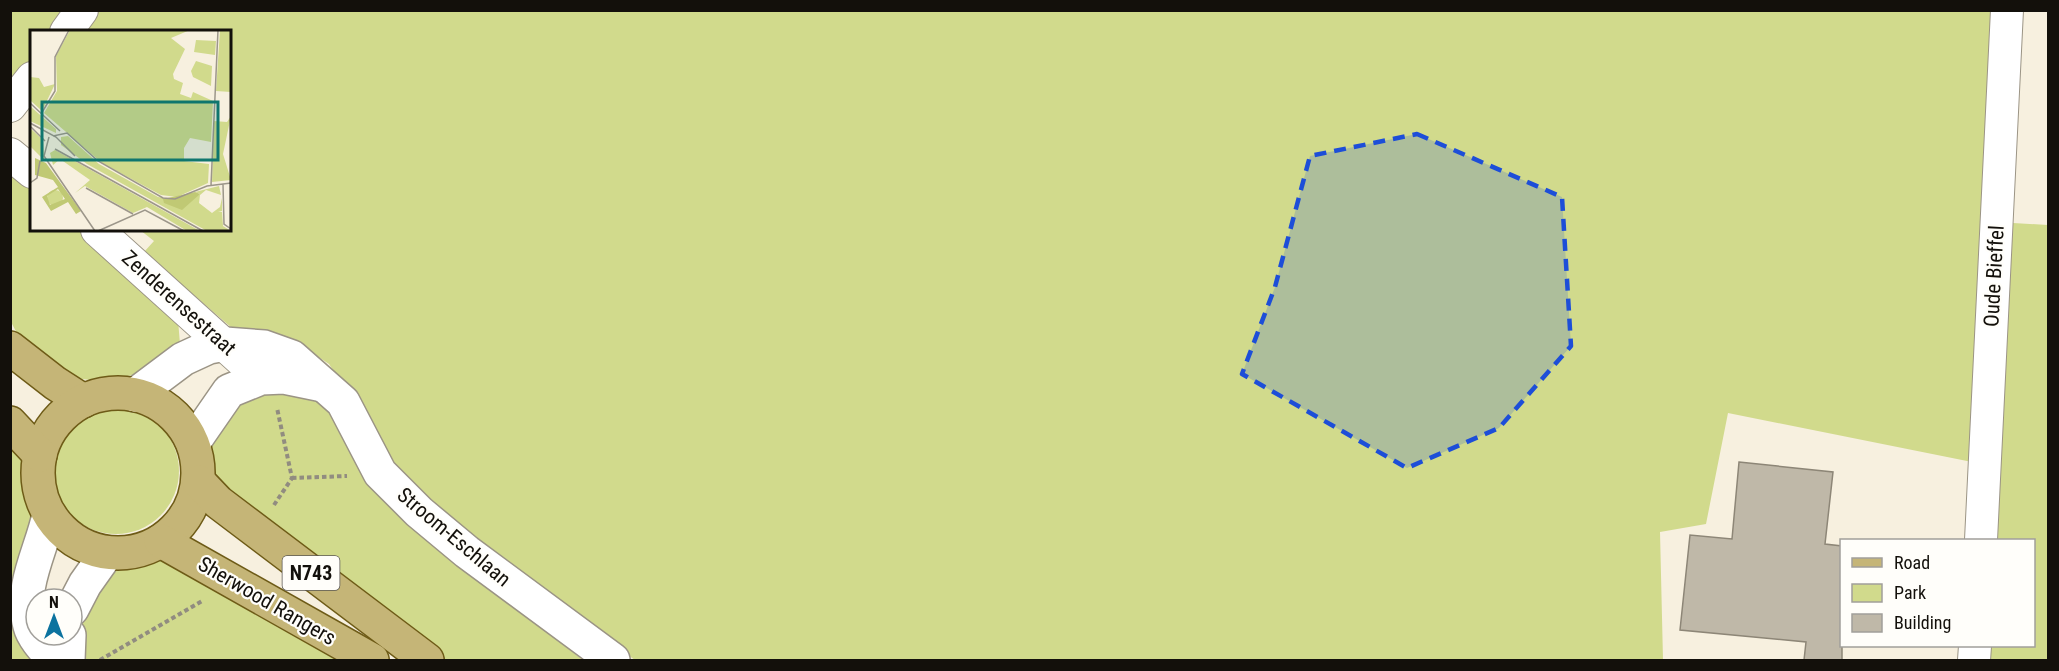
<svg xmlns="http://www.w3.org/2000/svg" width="2059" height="671" viewBox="0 0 2059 671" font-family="'Roboto Condensed',sans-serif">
	<rect width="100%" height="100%" fill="#f7f0df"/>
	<g fill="#d1da8c">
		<polygon points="100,10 1999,11 1972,462 1728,413 1706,524 1660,532 1663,660 635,660 572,616 436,507 398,470 329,364 308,350 240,335 144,252 154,241 140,230 230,230 230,32 84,32"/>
		<polygon points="11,11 66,11 50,31 32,32 31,58 11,94"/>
		<polygon points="10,170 31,188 32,230 80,230 178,320 180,344 139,374 99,381 82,379 63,372 21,341 11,322"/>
		<polygon points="2013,223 2048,225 2048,660 1986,660 1987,646 2034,646 2034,540 1994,540"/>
		<path d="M244,393H308L332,410L471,574L583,660H446L399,626L215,481C200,440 222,426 244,393Z"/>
		<circle cx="116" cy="471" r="63"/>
		<polygon points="10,434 21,459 22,480 31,512 27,652 32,660 11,660"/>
		<polygon points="152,560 164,560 354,660 86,660 82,651 80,623 107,576 122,567"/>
	</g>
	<polygon fill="#bfb8a8" stroke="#8d8677" stroke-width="1.5" points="1739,462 1833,472 1825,544 1842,546 1842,660 1804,660 1806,642 1680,630 1690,535 1732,539"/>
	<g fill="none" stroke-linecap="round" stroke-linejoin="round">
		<defs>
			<g id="street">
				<polyline points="66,32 82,10"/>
				<polyline points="10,106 32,78"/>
				<polyline points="10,154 32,172"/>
				<polyline points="97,230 261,378"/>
				<polyline points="1981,540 2007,10"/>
				<polyline points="1974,660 1975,646"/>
			</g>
			<g id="secondary">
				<polyline points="135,395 183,359 209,347 225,344 264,347 292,357 343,402 380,473 419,512 467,552 613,660"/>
				<polyline points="193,443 229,391 261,378 284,377 323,385"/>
				<path d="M49,515C41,552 19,587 30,626C33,638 46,651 54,660"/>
				<polyline points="72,609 85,584 107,553"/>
				<polyline points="68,660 69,635"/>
			</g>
			<g id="primary">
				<polyline points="10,348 55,383 83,401"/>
				<circle cx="118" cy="473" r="80"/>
				<polyline points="10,423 40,455"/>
				<polyline points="199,482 218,502 427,660"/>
				<polyline points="161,541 372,660"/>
			</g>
		</defs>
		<use href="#street" stroke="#9b9485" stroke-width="34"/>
		<use href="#secondary" stroke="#9b9485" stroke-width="36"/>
		<use href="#primary" stroke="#6e5b17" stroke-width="36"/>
		<g stroke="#918c80" stroke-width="4" stroke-dasharray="4.5 3" stroke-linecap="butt">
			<polyline points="292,478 347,476"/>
			<polyline points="274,505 292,478 277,408"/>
			<polyline points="100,660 202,601"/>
		</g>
		<use href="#street" stroke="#fff" stroke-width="32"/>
		<use href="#secondary" stroke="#fff" stroke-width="33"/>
		<use href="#primary" stroke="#c5b577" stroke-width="33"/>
	</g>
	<path fill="#1d4ed8" fill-opacity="0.2" stroke="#1d4ed8" stroke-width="4.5" stroke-dasharray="12 8" stroke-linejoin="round" d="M1417,134L1562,197L1571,346L1499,428L1407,468L1242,374L1275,287L1310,156Z"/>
	<g text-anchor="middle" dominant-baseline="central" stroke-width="4.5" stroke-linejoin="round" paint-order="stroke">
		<rect fill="#fffefa" stroke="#5a5753" stroke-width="1.5" x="282.5" y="556" width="57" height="34" rx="4.5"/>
		<g font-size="20" font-weight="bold" fill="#13100b">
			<text x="311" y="573">N743</text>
		</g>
		<g font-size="21" fill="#13100b" stroke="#fffefa">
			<text transform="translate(1994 276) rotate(-87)">Oude Bieffel</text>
			<text transform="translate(179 303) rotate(42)">Zenderensestraat</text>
			<text transform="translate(454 537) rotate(40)">Stroom-Eschlaan</text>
			<text transform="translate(267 601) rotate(30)">Sherwood Rangers</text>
		</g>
	</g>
	<g transform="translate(30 30)">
		<rect width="201" height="201" fill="#f7f0df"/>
		<path d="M40,0H160L141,8L155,19L143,44L144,49L153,53L150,64L161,68L163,62L183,71L181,112L160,108L154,118V131L179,134L178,153L147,167L131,165L72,133L14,83L27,61L26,26ZM190,0H200L201,62L186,61ZM166,10L186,11L185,25L164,22ZM166,31L182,36L181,56L163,47L161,41ZM0,47L9,48L14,57L25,54L12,81L0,70ZM0,76L26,99V103L0,91ZM201,86L193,124L201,150L182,152L184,91L197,92ZM0,98L13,110L14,130L0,116ZM38,106L69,134L128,167L158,171L170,164L165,162L189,156L191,165L176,160L170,165L169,173L182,183L190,177L192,168V181H188L192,182L193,196L201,201H177L57,134L31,115V107ZM25,120L170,201H157L117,177L103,183L55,156L45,163L60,150L30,129L23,135L20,123ZM17 168a8 8 0 1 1 16 0a8 8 0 1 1-16 0Z" fill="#d1da8c"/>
		<path d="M5,128L16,133L51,181L46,184L38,172L21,181L12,167L28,157L23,150L5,145ZM28,159L35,169L20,175L17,166ZM165,162L170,164L152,180L134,173L133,169Z" fill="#c0c974" fill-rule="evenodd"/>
		<path fill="none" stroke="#9c968a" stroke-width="1.5" d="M0,73L30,101M11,84L25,61V27L39,0M0,93L26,107L45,126M1,97L15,111M23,106L37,103L68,131L133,168L145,169L177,156L201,153M19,107L14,126L65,201M25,119L173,201M0,153L7,148L10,131M193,154L194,194L201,199M181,155L188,0M56,158L103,184M68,201L115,180L154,201"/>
		<path fill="#0f766e" fill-opacity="0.15" stroke="#0f766e" stroke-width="3" d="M12,72H188V130H12Z"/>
		<rect width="201" height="201" fill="none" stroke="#13100b" stroke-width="3"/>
	</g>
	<rect width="2059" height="671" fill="none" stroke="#13100b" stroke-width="24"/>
	<rect x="1840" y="539" width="195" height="108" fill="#fffefa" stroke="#a19f9a" stroke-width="1.5"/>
	<rect x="1852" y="558" width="30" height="9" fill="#c5b577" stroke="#a19f9a" stroke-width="1.5"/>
	<text x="1894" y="569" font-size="18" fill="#13100b">Road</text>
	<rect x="1852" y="584" width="30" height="18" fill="#d1da8c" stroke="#a19f9a" stroke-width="1.5"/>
	<text x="1894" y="599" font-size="18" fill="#13100b">Park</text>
	<rect x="1852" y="614" width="30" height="18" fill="#bfb8a8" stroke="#a19f9a" stroke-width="1.5"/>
	<text x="1894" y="629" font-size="18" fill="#13100b">Building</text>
	<g transform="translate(54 617)"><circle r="28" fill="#fffefa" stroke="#a19f9a" stroke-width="1.5"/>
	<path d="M0-4.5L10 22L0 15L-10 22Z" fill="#0c739f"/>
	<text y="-9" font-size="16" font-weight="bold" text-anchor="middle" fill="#13100b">N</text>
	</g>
</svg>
